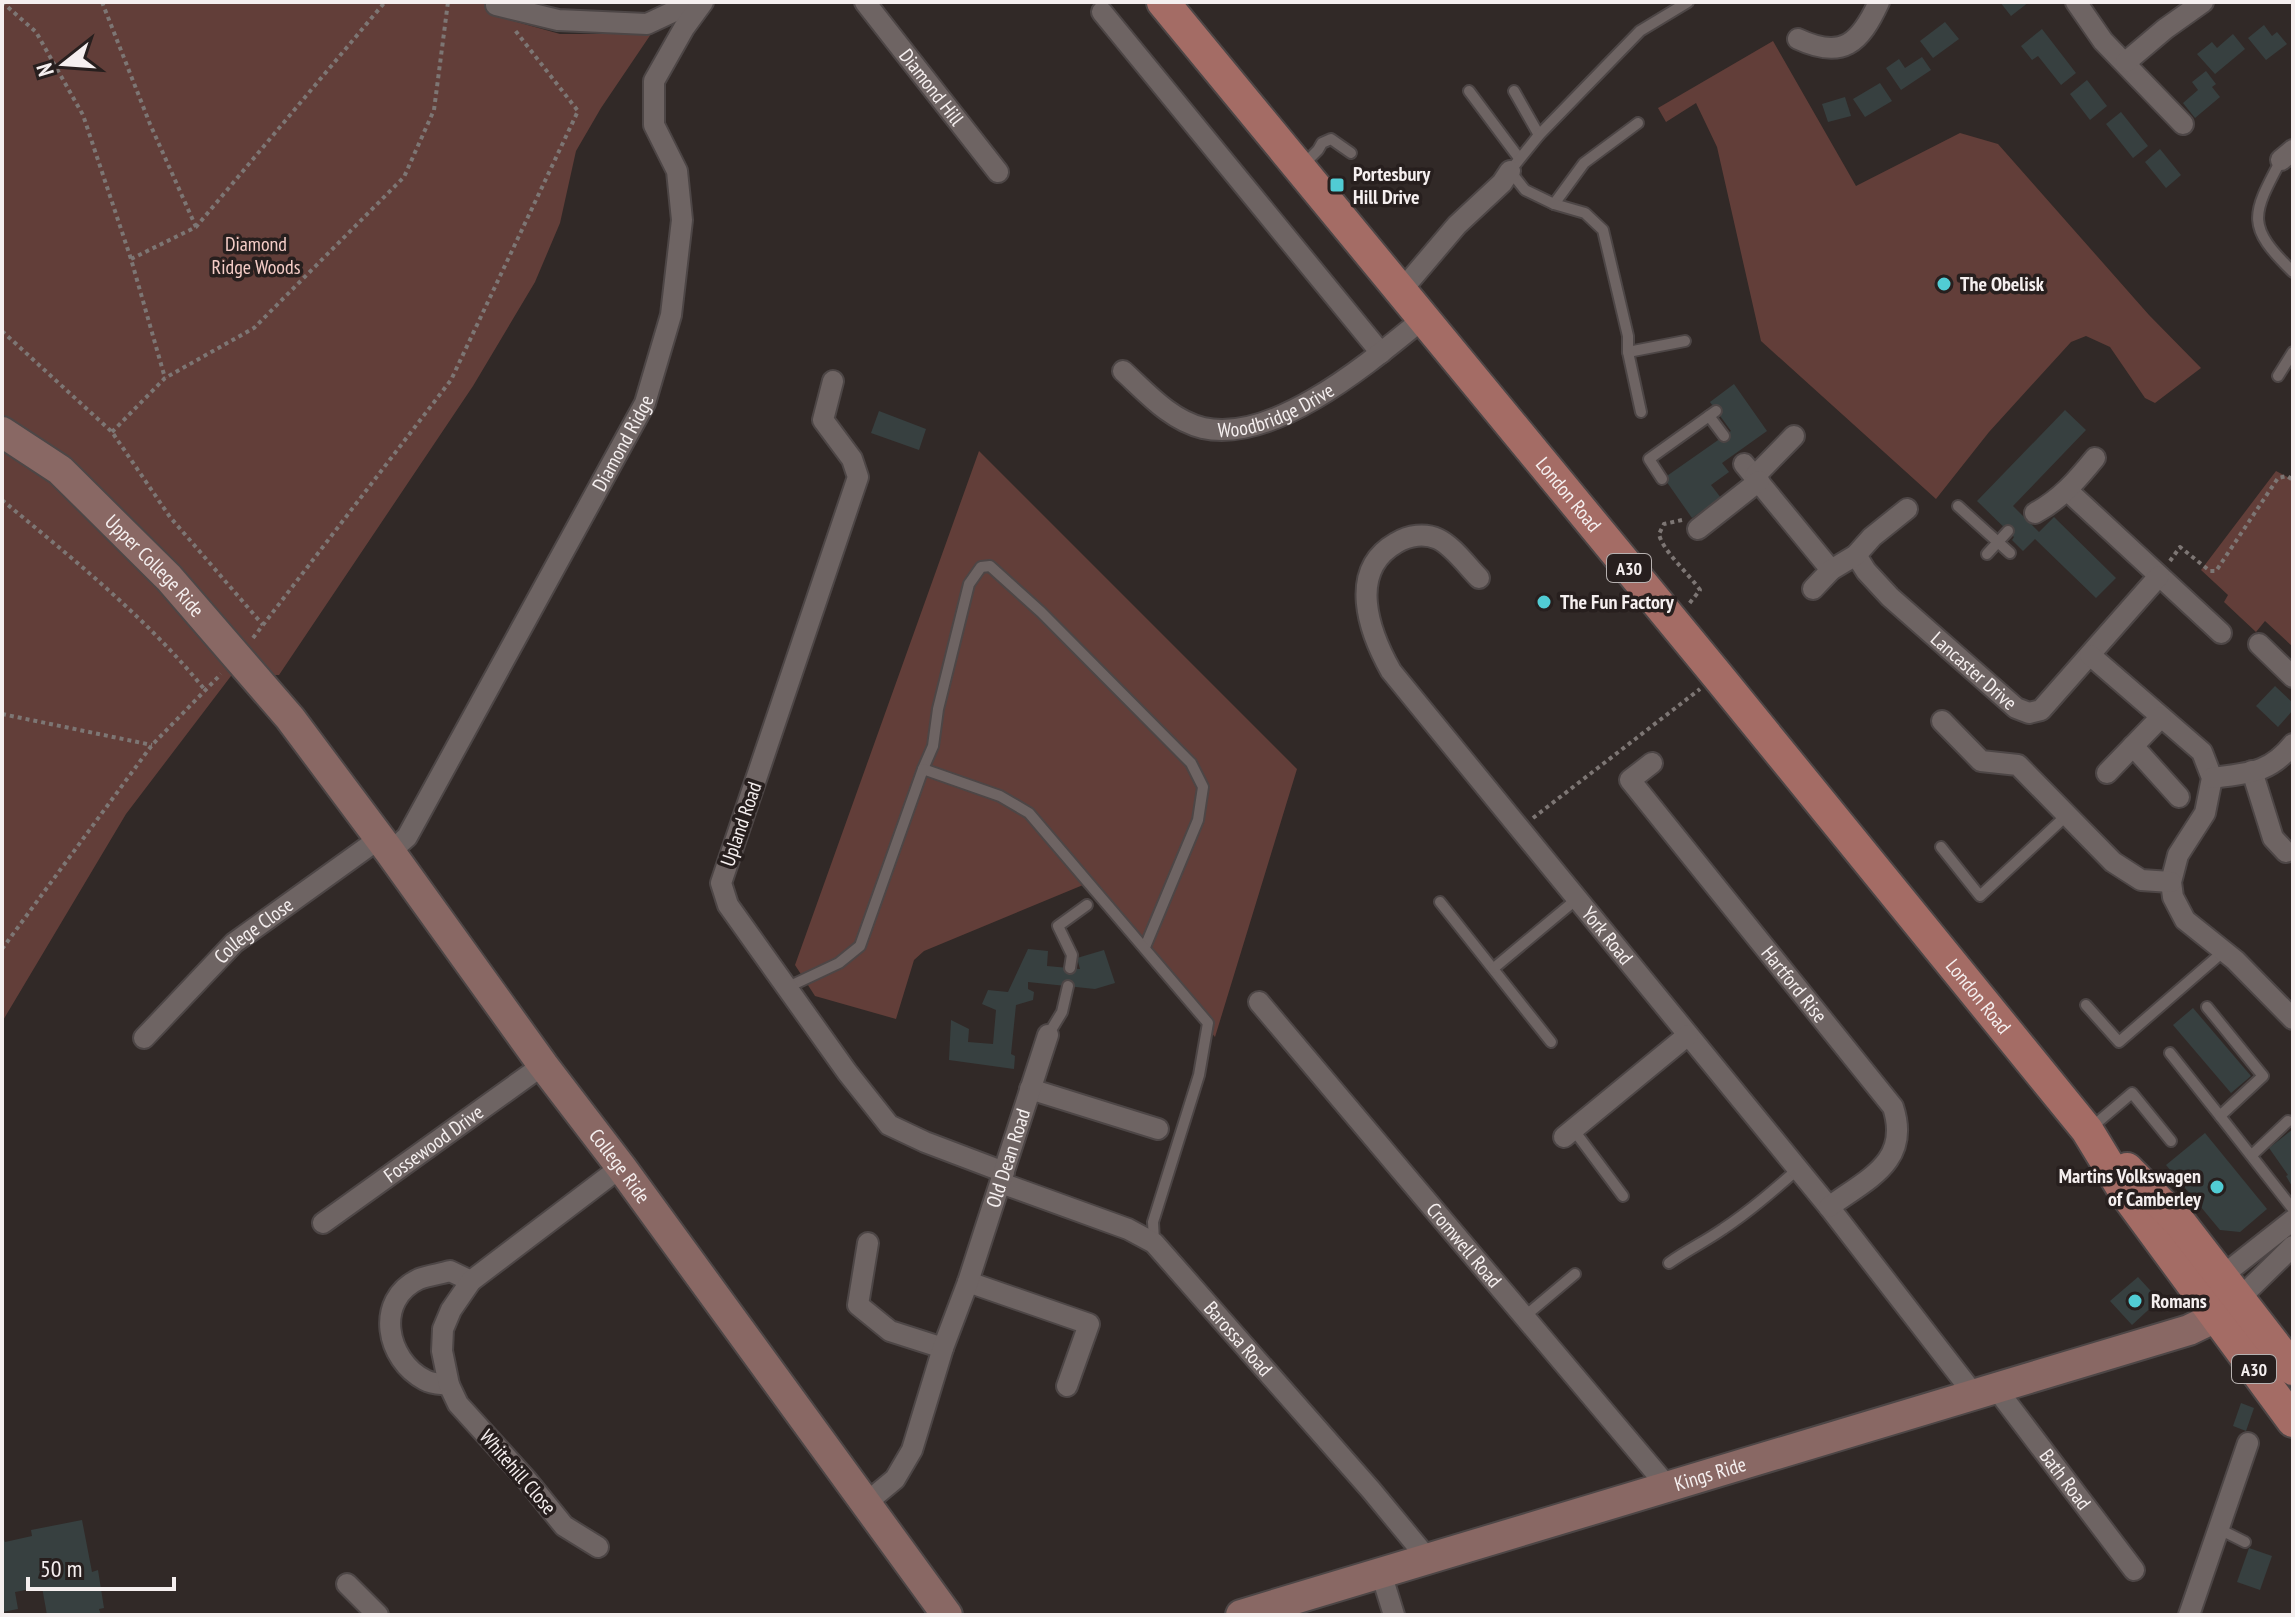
<svg xmlns="http://www.w3.org/2000/svg" width="2295" height="1617" viewBox="0 0 2295 1617" font-family="'PT Sans Narrow',sans-serif">
	<rect width="100%" height="100%" fill="#312927"/>
	<g fill="#623e39">
		<polygon points="2,2 488,2 492,15 560,34 651,34 601,108 576,151 560,223 535,282 473,386 279,675 231,676 126,814 2,1022"/>
		<polygon points="1773,41 1856,186 1960,133 1998,144 2149,315 2201,368 2155,403 2145,398 2110,347 2086,336 2071,342 1989,432 1936,499 1761,341 1717,147 1696,103 1666,122 1658,108"/>
		<polygon points="979,451 1297,769 1215,1037 1083,885 924,951 914,960 896,1019 815,996 795,965"/>
		<polygon points="2276,471 2293,480 2293,647 2265,621 2256,632 2224,602 2228,595 2201,570"/>
	</g>
	<g fill="#374040">
		<polygon points="2000,2 2029,2 2011,16"/>
		<polygon points="1945,22 1959,39 1933,58 1920,41"/>
		<polygon points="2264,25 2272,36 2277,32 2287,44 2266,60 2248,38"/>
		<polygon points="2042,29 2076,73 2061,85 2038,56 2032,60 2021,46"/>
		<polygon points="2233,34 2245,49 2215,74 2197,54 2212,42 2217,48"/>
		<polygon points="1922,57 1931,70 1901,90 1886,68 1899,59 1905,68"/>
		<polygon points="2206,71 2216,84 2212,87 2220,97 2195,118 2183,103 2198,90 2192,82"/>
		<polygon points="2087,80 2107,106 2090,120 2070,94"/>
		<polygon points="1880,83 1892,101 1865,117 1853,99"/>
		<polygon points="1845,97 1851,116 1828,122 1822,104"/>
		<polygon points="2121,112 2148,146 2133,158 2106,124"/>
		<polygon points="2160,149 2181,175 2166,188 2145,162"/>
		<polygon points="1943,274 1954,282 1945,294 1934,286"/>
		<polygon points="1734,384 1767,431 1722,463 1729,472 1711,485 1721,498 1692,518 1664,478 1731,431 1710,402"/>
		<polygon points="2065,410 2086,430 2013,506 2039,532 2054,517 2116,578 2096,598 2035,539 2023,551 2012,540 2014,537 1977,501"/>
		<polygon points="879,411 926,429 919,450 871,433"/>
		<polygon points="2275,686 2293,703 2293,710 2278,727 2256,706"/>
		<polygon points="1028,949 1048,951 1047,966 1080,969 1077,958 1104,950 1115,983 1095,989 1028,982 1028,989 1034,992 1033,1000 1016,1005 1011,1054 1015,1056 1014,1069 949,1060 951,1020 969,1029 968,1042 993,1044 996,1010 982,1004 988,990 1008,992"/>
		<polygon points="2193,1008 2251,1076 2231,1093 2173,1025"/>
		<polygon points="2293,1129 2293,1188 2286,1176 2288,1175 2269,1148"/>
		<polygon points="2205,1133 2267,1209 2240,1232 2220,1230 2166,1165"/>
		<polygon points="2138,1277 2159,1300 2132,1325 2110,1301"/>
		<polygon points="2241,1403 2254,1408 2246,1431 2233,1426"/>
		<polygon points="82,1520 92,1572 98,1570 104,1608 99,1609 101,1615 47,1615 42,1587 15,1592 18,1609 2,1612 2,1534 5,1542 32,1536 31,1530"/>
		<polygon points="2249,1548 2272,1556 2260,1590 2237,1582"/>
	</g>
	<g fill="none" stroke-linecap="round" stroke-linejoin="round">
		<defs>
			<g id="lane">
				<polyline points="1469,91 1519,158"/>
				<polyline points="1514,91 1539,135"/>
				<path d="M2281,160C2251,216 2246,226 2293,272"/>
				<polyline points="1301,167 1318,150 1322,143 1331,139 1351,153"/>
				<polyline points="1554,204 1584,163 1638,123"/>
				<polyline points="1628,352 1685,341"/>
				<polyline points="2278,376 2293,352"/>
				<polyline points="1641,412 1628,352 1628,336 1603,230 1585,213 1554,204 1525,190 1510,171 1539,135 1640,31 1688,2"/>
				<polyline points="1709,416 1724,436"/>
				<polyline points="1662,479 1649,459 1716,411"/>
				<polyline points="1958,506 2010,553"/>
				<polyline points="1987,554 2008,531"/>
				<polyline points="923,769 933,746 938,709 969,584 981,567 990,566 1041,612 1191,763 1203,787 1198,820 1145,947"/>
				<polyline points="1941,847 1980,896 2068,814"/>
				<polyline points="1440,902 1551,1042"/>
				<polyline points="1070,968 1072,955 1058,926 1087,905"/>
				<polyline points="1494,968 1578,898"/>
				<polyline points="788,987 839,963 860,946 923,769 1000,796 1029,813 1208,1023 1199,1075 1153,1222 1154,1241"/>
				<polyline points="2086,1005 2119,1042 2224,951"/>
				<polyline points="1048,1035 1062,1012 1068,986"/>
				<polyline points="2170,1053 2220,1116 2263,1076 2207,1007"/>
				<polyline points="2220,1116 2293,1209"/>
				<polyline points="2092,1127 2132,1093 2171,1141"/>
				<polyline points="1573,1129 1623,1196"/>
				<polyline points="2252,1155 2288,1121"/>
				<path d="M1669,1263C1687,1250 1706,1241 1723,1229C1750,1211 1774,1190 1798,1169"/>
				<polyline points="1524,1317 1575,1274"/>
				<polyline points="2219,1529 2245,1542"/>
			</g>
			<g id="street">
				<path id="s1" d="M865,2L998,172"/>
				<polyline points="2076,2 2103,41 2183,124"/>
				<polyline points="496,5 558,20 647,24 694,2"/>
				<polyline points="1102,12 1381,353"/>
				<path d="M1798,39C1843,60 1860,43 1879,2"/>
				<polyline points="2126,62 2165,29 2203,2"/>
				<polyline points="2281,160 2293,150"/>
				<polyline points="1401,291 1457,225 1502,183 1510,171"/>
				<path id="s2" d="M1123,371C1146,392 1170,420 1203,428C1275,444 1371,361 1424,318"/>
				<polyline points="833,381 823,420 852,459 858,477 721,883 728,905 847,1072 889,1125 925,1142 1004,1172"/>
				<polyline points="1744,464 1831,570"/>
				<polyline points="1755,476 1794,436"/>
				<polyline points="2068,491 2221,633"/>
				<path d="M2035,513C2061,499 2077,480 2095,458"/>
				<polyline points="1698,529 1759,481"/>
				<path id="s3" d="M1856,555L1866,571L1890,597L2016,708L2029,713L2041,710L2159,576"/>
				<path id="s4" d="M1479,578C1467,566 1453,546 1438,539C1425,533 1409,535 1396,543C1347,571 1369,632 1391,671L1829,1207L1973,1393"/>
				<polyline points="1813,589 1831,570 1856,555 1872,537 1907,509"/>
				<polyline points="2259,644 2293,677"/>
				<polyline points="2090,655 2202,752 2212,778 2205,813 2178,855 2171,882 2173,897 2185,920 2235,960 2293,1019"/>
				<polyline points="1942,721 1981,761 2018,765 2113,862 2141,880 2171,882"/>
				<polyline points="2133,746 2179,797"/>
				<path id="s5" d="M1652,763L1630,780L1893,1107C1911,1162 1867,1179 1829,1207"/>
				<polyline points="2252,771 2273,838 2286,852"/>
				<polyline points="2107,773 2161,717"/>
				<path d="M2212,778C2248,773 2269,774 2293,744"/>
				<path id="s6" d="M390,852L407,837L645,403L671,315L682,220L677,171L654,125V81L684,28L703,2"/>
				<path id="s7" d="M1259,1002L1668,1487"/>
				<path id="s8" d="M144,1038L234,943L380,838"/>
				<polyline points="1030,1089 1158,1129"/>
				<polyline points="1564,1137 1688,1035"/>
				<path id="s9" d="M1001,1183L1128,1229L1154,1243L1371,1490L1428,1559"/>
				<path id="s10" d="M323,1223L543,1065"/>
				<polyline points="868,1243 858,1305 890,1331 943,1348"/>
				<polyline points="2222,1276 2293,1220"/>
				<polyline points="968,1282 1089,1324 1067,1386"/>
				<polyline points="2240,1298 2293,1246"/>
				<path d="M449,1385C442,1384 432,1384 425,1380C386,1360 374,1300 419,1279C429,1275 441,1274 450,1271L471,1281"/>
				<path id="s11" d="M1995,1387L2134,1570"/>
				<path id="s12" d="M865,1504L895,1479L912,1450L943,1348L968,1282L1048,1035"/>
				<polyline points="598,1547 564,1526 526,1479 458,1404 449,1385 442,1351 443,1329 451,1310 471,1281 621,1167"/>
				<polyline points="1381,1573 1394,1615"/>
				<polyline points="347,1584 378,1615"/>
				<polyline points="2189,1615 2248,1443"/>
			</g>
			<g id="secondary">
				<path id="s13" d="M2,432L60,470L169,578L290,718L390,852L543,1065L621,1167L947,1615"/>
				<path id="s14" d="M1241,1615L2189,1330L2216,1317L2235,1302"/>
			</g>
			<g id="primary">
				<path id="s15" d="M1163,2L1717,675L2087,1130L2126,1194L2293,1421"/>
				<polyline points="2127,1169 2181,1224 2293,1369"/>
			</g>
		</defs>
		<use href="#lane" stroke="#4d4646" stroke-width="14"/>
		<use href="#street" stroke="#4d4646" stroke-width="24"/>
		<use href="#secondary" stroke="#4d4646" stroke-width="34"/>
		<use href="#primary" stroke="#4d4646" stroke-width="36"/>
		<g stroke="#7d7674" stroke-width="4" stroke-dasharray="4 4" stroke-linecap="butt">
			<polyline points="2,2 36,32 83,115 131,259 165,378"/>
			<polyline points="102,2 150,124 196,227"/>
			<polyline points="131,259 196,227 385,2"/>
			<polyline points="2,331 112,432 170,517 263,625"/>
			<polyline points="112,432 165,378 254,328 404,177 434,110 448,2"/>
			<path d="M2,500C73,559 147,618 205,690"/>
			<path d="M1682,520L1664,524L1659,534C1662,550 1689,574 1700,590L1688,605"/>
			<polyline points="2170,561 2180,547 2210,571 2216,571 2278,478 2287,476 2293,480"/>
			<polyline points="253,638 451,380 578,111 514,29"/>
			<polyline points="2,714 152,745"/>
			<polyline points="1533,818 1700,689"/>
			<polyline points="2,949 152,745 221,674"/>
		</g>
		<use href="#lane" stroke="#6e6463" stroke-width="10"/>
		<use href="#street" stroke="#6e6463" stroke-width="20"/>
		<use href="#secondary" stroke="#896864" stroke-width="30"/>
		<use href="#primary" stroke="#a46c65" stroke-width="32"/>
	</g>
	<g fill="#51ccd4" stroke="#271f1e" stroke-width="3">
		<rect x="1329" y="177" width="16" height="16" rx="4"/>
		<circle cx="1944" cy="284" r="8"/>
		<circle cx="1544" cy="602" r="8"/>
		<circle cx="2217" cy="1187" r="8"/>
		<circle cx="2135" cy="1301" r="8"/>
	</g>
	<g text-anchor="middle" dominant-baseline="central" stroke-width="7" stroke-linejoin="round" paint-order="stroke">
		<g fill="#271f1e" stroke="#b7b1b0" stroke-width="2">
			<rect x="1607" y="554" width="44" height="28" rx="6"/>
			<rect x="2232" y="1355" width="44" height="28" rx="6"/>
		</g>
		<g font-size="18" font-weight="bold" fill="#f5efef">
			<text x="1629" y="568">A30</text>
			<text x="2254" y="1369">A30</text>
		</g>
		<g font-size="20" fill="#f5efef" stroke="#271f1e">
			<text stroke="none"><textPath href="#s1" startOffset="108">Diamond Hill</textPath></text>
			<text stroke="none"><textPath href="#s2" startOffset="176">Woodbridge Drive</textPath></text>
			<text stroke="none"><textPath href="#s6" startOffset="472">Diamond Ridge</textPath></text>
			<text stroke="none"><textPath href="#s15" startOffset="638">London Road</textPath></text>
			<text stroke="none"><textPath href="#s13" startOffset="204">Upper College Ride</textPath></text>
			<text stroke="none"><textPath href="#s3" startOffset="166">Lancaster Drive</textPath></text>
			<text transform="translate(741 824) rotate(-71)">Upland Road</text>
			<text stroke="none"><textPath href="#s8" startOffset="154">College Close</textPath></text>
			<text stroke="none"><textPath href="#s4" startOffset="586">York Road</textPath></text>
			<text stroke="none"><textPath href="#s5" startOffset="290">Hartford Rise</textPath></text>
			<text stroke="none"><textPath href="#s15" startOffset="1286">London Road</textPath></text>
			<text stroke="none"><textPath href="#s10" startOffset="136">Fossewood Drive</textPath></text>
			<text stroke="none"><textPath href="#s12" startOffset="380">Old Dean Road</textPath></text>
			<text stroke="none"><textPath href="#s13" startOffset="964">College Ride</textPath></text>
			<text stroke="none"><textPath href="#s7" startOffset="318">Cromwell Road</textPath></text>
			<text stroke="none"><textPath href="#s9" startOffset="292">Barossa Road</textPath></text>
			<text transform="translate(518 1472) rotate(49)">Whitehill Close</text>
			<text stroke="none"><textPath href="#s14" startOffset="490">Kings Ride</textPath></text>
			<text stroke="none"><textPath href="#s11" startOffset="116">Bath Road</textPath></text>
		</g>
		<g font-size="20" font-weight="bold" fill="#f5efef" stroke="#271f1e" text-anchor="start">
			<text x="1353" y="174">Portesbury<tspan x="1353" dy="23">Hill Drive</tspan></text>
			<text x="1960" y="284">The Obelisk</text>
			<text x="1560" y="602">The Fun Factory</text>
			<text x="2201" y="1176" text-anchor="end">Martins Volkswagen<tspan x="2201" dy="23">of Camberley</tspan></text>
			<text x="2151" y="1301">Romans</text>
		</g>
		<g font-size="20" fill="#f5cdc7" stroke="#271f1e">
			<text x="256" y="244">Diamond<tspan x="256" dy="23">Ridge Woods</tspan></text>
		</g>
	</g>
	<rect width="2295" height="1617" fill="none" stroke="#f5efef" stroke-width="8"/>
	<g transform="translate(64 64) rotate(253)" stroke="#271f1e" stroke-width="6" paint-order="stroke">
	<path d="M0-6L14 30L0 20L-14 30Z" fill="#f5efef"/>
	<text y="-12" font-size="22" font-weight="bold" text-anchor="middle" fill="#f5efef">N</text>
	</g>
	<path d="M28 1577v12h146v-12" fill="none" stroke="#f5efef" stroke-width="4"/>
	<text x="40" y="1577" font-size="24" fill="#f5efef" stroke="#271f1e" stroke-width="6" paint-order="stroke">50 m</text>
</svg>
